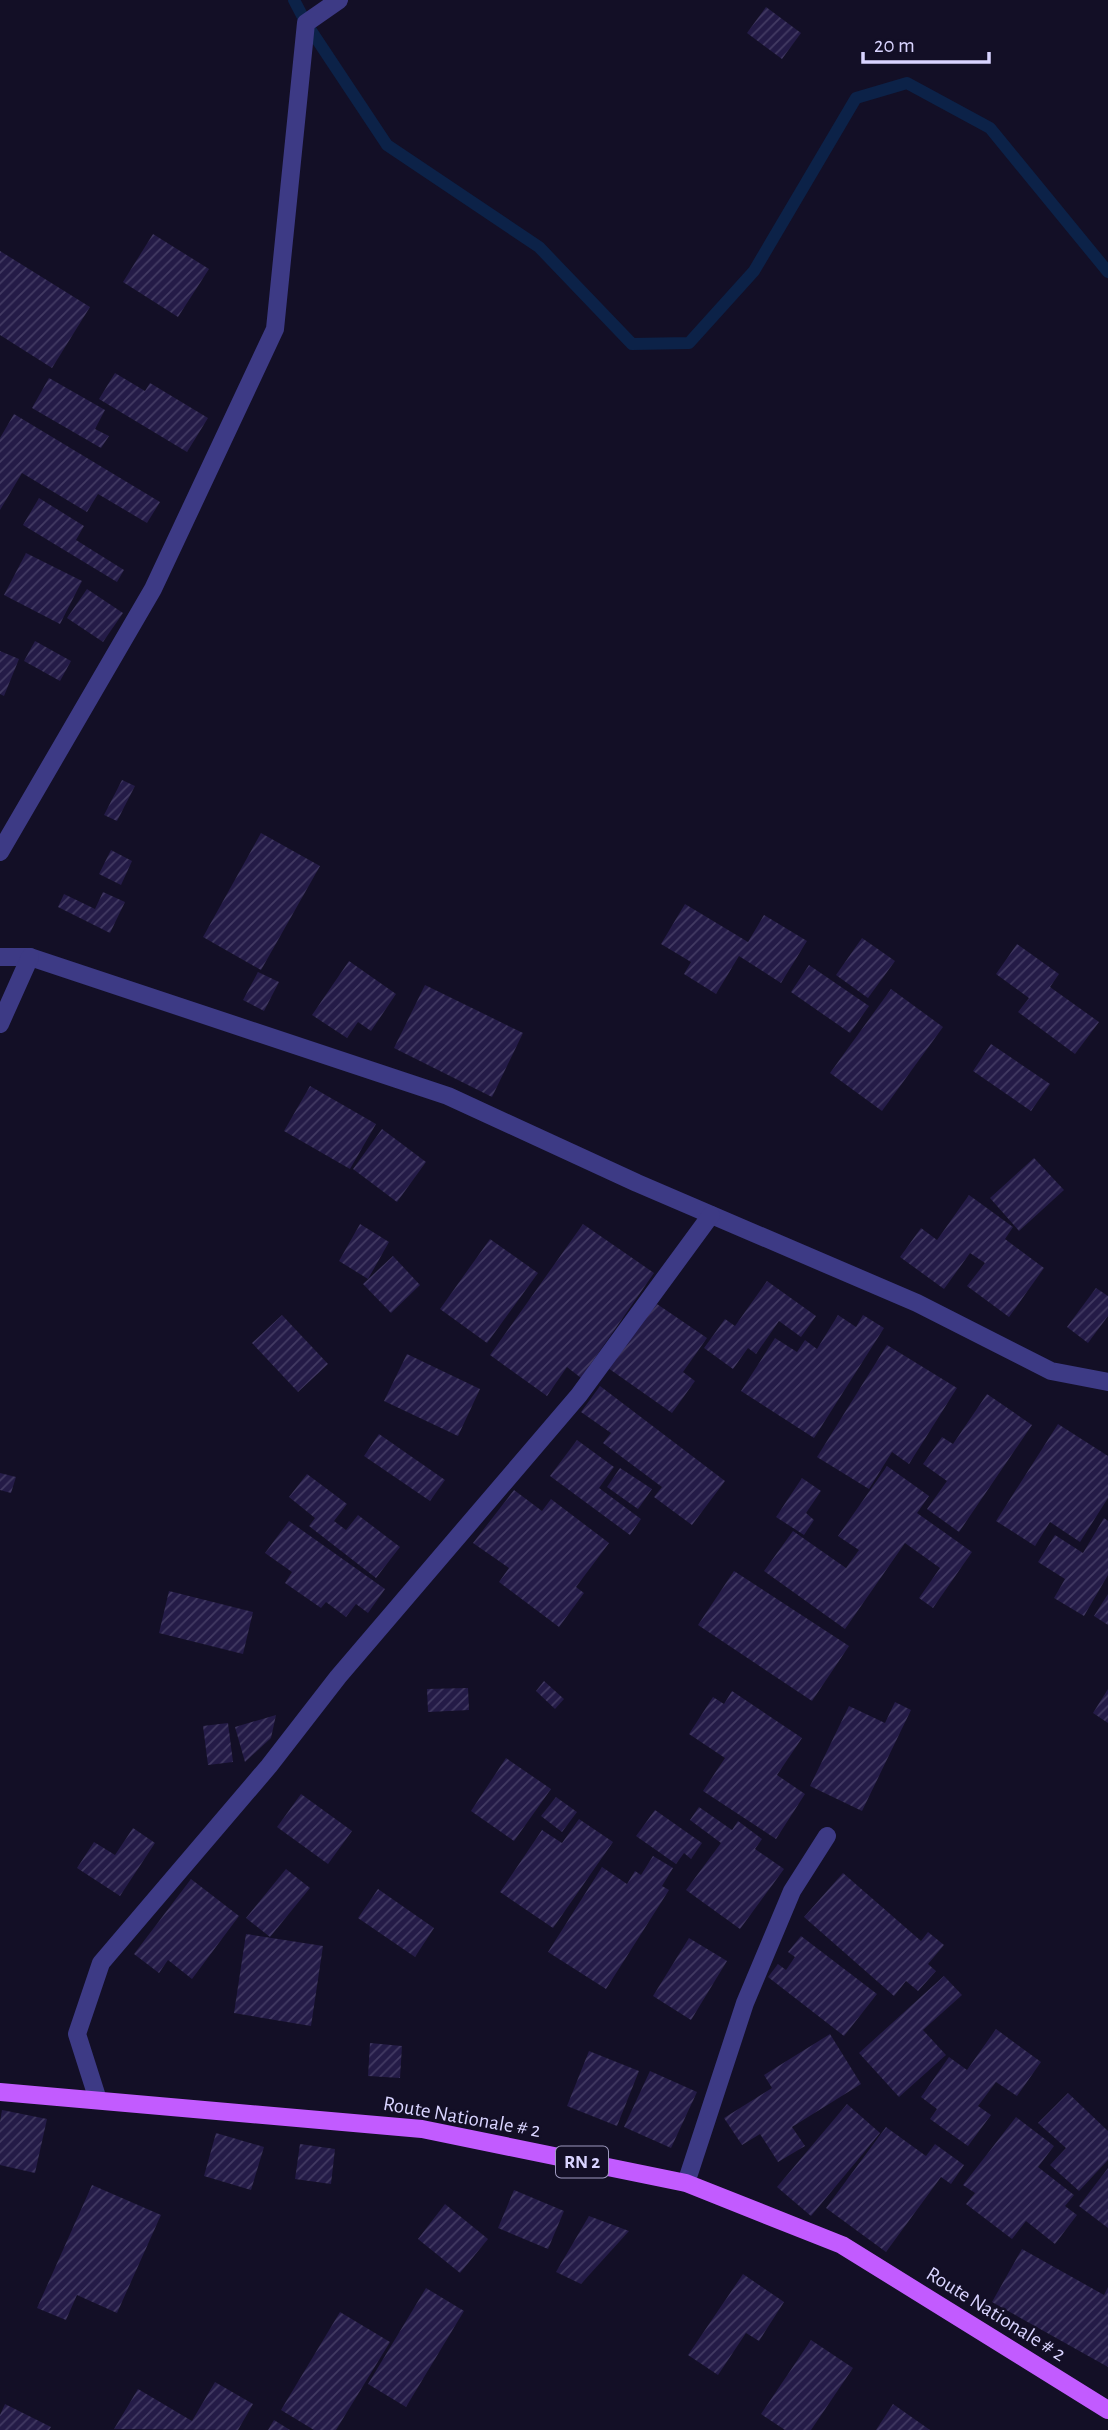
<svg xmlns="http://www.w3.org/2000/svg" width="1108" height="2430" viewBox="0 0 1108 2430" font-family="'Alegreya Sans',sans-serif">
	<defs>
		<pattern id="building-hatch" width="6" height="6" patternUnits="userSpaceOnUse" patternTransform="scale(1.75)"><rect width="6" height="6" fill="#241b47"/><path d="M-1 1l2-2M0 6l6-6M5 7l2-2" fill="none" stroke="#433b63"/></pattern>
	</defs>
	<rect width="100%" height="100%" fill="#130f26"/>
	<g fill="none" stroke-linecap="round" stroke-linejoin="round">
		<polyline stroke="#0c2248" stroke-width="12" points="294,0 306,23 387,145 539,247 632,344 689,343 754,271 856,98 907,83 990,128 1108,272"/>
	</g>
	<g fill="url(#building-hatch)">
		<polygon points="766,7 801,33 782,59 747,33"/>
		<polygon points="153,234 209,269 178,317 123,282"/>
		<polygon points="0,251 90,307 52,368 0,335"/>
		<polygon points="115,373 145,391 150,383 208,418 187,452 99,399"/>
		<polygon points="49,378 105,410 95,429 109,436 101,448 32,408"/>
		<polygon points="14,414 160,502 147,523 98,494 87,512 22,473 0,510 0,438"/>
		<polygon points="39,498 84,526 76,540 124,570 117,582 23,525"/>
		<polygon points="26,553 82,581 60,624 4,595"/>
		<polygon points="87,589 123,613 103,642 67,618"/>
		<polygon points="35,641 71,661 60,681 24,661"/>
		<polygon points="0,651 19,659 4,696 0,694"/>
		<polygon points="122,780 135,786 117,821 104,815"/>
		<polygon points="261,833 320,866 261,970 203,937"/>
		<polygon points="111,850 132,861 121,885 99,874"/>
		<polygon points="103,892 125,902 110,933 58,907 64,894 95,909"/>
		<polygon points="685,904 748,942 764,915 807,941 781,983 739,956 716,994 684,974 691,962 661,944"/>
		<polygon points="862,938 895,961 868,998 836,975"/>
		<polygon points="1017,944 1059,974 1050,987 1099,1022 1075,1054 1018,1012 1029,998 996,974"/>
		<polygon points="349,961 396,994 371,1031 358,1022 347,1038 312,1015"/>
		<polygon points="809,965 869,1006 850,1033 791,992"/>
		<polygon points="258,972 279,982 264,1011 243,1000"/>
		<polygon points="425,985 523,1033 492,1097 394,1048"/>
		<polygon points="891,989 943,1027 882,1111 830,1073"/>
		<polygon points="991,1044 1050,1084 1031,1111 973,1071"/>
		<polygon points="310,1086 376,1124 350,1169 284,1131"/>
		<polygon points="382,1129 426,1162 397,1202 353,1169"/>
		<polygon points="1034,1158 1064,1190 1019,1231 990,1198"/>
		<polygon points="969,1195 1013,1227 1005,1239 1044,1268 1009,1317 967,1286 985,1263 970,1253 944,1289 900,1257 921,1228 937,1240"/>
		<polygon points="360,1224 389,1242 368,1279 339,1261"/>
		<polygon points="583,1224 654,1273 581,1378 567,1367 547,1396 490,1355"/>
		<polygon points="490,1239 538,1273 487,1343 440,1309"/>
		<polygon points="393,1256 420,1285 391,1313 363,1284"/>
		<polygon points="767,1281 816,1316 801,1337 779,1321 756,1354 748,1348 733,1369 704,1348 725,1319 735,1326"/>
		<polygon points="1096,1288 1108,1296 1108,1316 1088,1343 1067,1327"/>
		<polygon points="654,1302 707,1338 683,1372 695,1381 672,1413 608,1368"/>
		<polygon points="282,1315 328,1364 298,1392 252,1343"/>
		<polygon points="838,1315 856,1327 863,1315 884,1328 814,1438 741,1391 775,1338 797,1352 805,1340 817,1349"/>
		<polygon points="887,1345 957,1388 909,1464 892,1452 869,1489 817,1457"/>
		<polygon points="407,1354 480,1389 458,1436 384,1401"/>
		<polygon points="600,1386 725,1481 692,1525 654,1497 662,1487 603,1443 611,1433 581,1412"/>
		<polygon points="987,1394 1032,1425 959,1532 927,1509 947,1481 923,1464 942,1437 953,1444"/>
		<polygon points="1058,1424 1108,1456 1108,1498 1080,1542 1050,1522 1035,1546 996,1521"/>
		<polygon points="379,1434 445,1480 430,1501 364,1456"/>
		<polygon points="577,1440 614,1467 599,1488 641,1519 630,1535 550,1476"/>
		<polygon points="887,1466 929,1496 917,1513 972,1552 933,1608 919,1598 940,1568 905,1543 845,1629 764,1571 793,1531 846,1568 859,1550 838,1536"/>
		<polygon points="620,1468 652,1489 638,1509 607,1487"/>
		<polygon points="0,1473 16,1477 11,1493 0,1490"/>
		<polygon points="307,1474 347,1504 334,1521 346,1530 358,1515 400,1547 376,1578 309,1526 315,1518 289,1497"/>
		<polygon points="802,1478 821,1491 806,1513 814,1520 804,1535 776,1517"/>
		<polygon points="514,1490 542,1511 551,1499 609,1543 576,1587 584,1593 559,1627 499,1582 509,1568 473,1543"/>
		<polygon points="1104,1518 1108,1521 1108,1575 1084,1616 1054,1598 1065,1579 1038,1562 1055,1535 1083,1553"/>
		<polygon points="289,1521 385,1589 368,1613 356,1604 346,1617 326,1602 321,1608 285,1583 292,1572 265,1553"/>
		<polygon points="734,1571 849,1646 812,1701 698,1625"/>
		<polygon points="169,1591 253,1612 243,1654 159,1633"/>
		<polygon points="1108,1594 1108,1625 1094,1616"/>
		<polygon points="544,1681 564,1699 555,1709 536,1691"/>
		<polygon points="468,1688 469,1710 428,1712 427,1689"/>
		<polygon points="1108,1689 1108,1723 1093,1713"/>
		<polygon points="732,1691 802,1738 777,1775 805,1794 776,1839 703,1791 725,1758 689,1734 713,1697 724,1704"/>
		<polygon points="895,1702 911,1710 862,1811 810,1786 849,1706 885,1723"/>
		<polygon points="276,1715 271,1738 245,1762 235,1727"/>
		<polygon points="228,1723 233,1762 208,1765 203,1726"/>
		<polygon points="506,1758 551,1789 514,1841 471,1811"/>
		<polygon points="301,1794 352,1831 328,1864 277,1827"/>
		<polygon points="556,1797 577,1812 562,1832 541,1816"/>
		<polygon points="699,1807 732,1830 738,1821 762,1839 755,1849 784,1869 740,1929 686,1890 721,1843 690,1820"/>
		<polygon points="655,1810 702,1843 691,1859 684,1853 676,1864 636,1836"/>
		<polygon points="579,1819 613,1842 553,1928 500,1892 542,1830 562,1843"/>
		<polygon points="133,1828 155,1843 120,1896 77,1868 94,1842 115,1855"/>
		<polygon points="653,1856 673,1868 662,1886 669,1890 606,1989 548,1952 602,1867 627,1884 635,1871 641,1875"/>
		<polygon points="286,1869 310,1888 270,1937 246,1918"/>
		<polygon points="843,1873 921,1941 928,1932 944,1945 928,1964 936,1971 918,1991 906,1981 894,1996 804,1917"/>
		<polygon points="191,1879 239,1916 192,1979 168,1960 159,1973 134,1954"/>
		<polygon points="378,1889 434,1928 415,1957 358,1918"/>
		<polygon points="246,1934 323,1946 311,2026 234,2013"/>
		<polygon points="801,1936 877,1994 844,2036 768,1977 778,1964 786,1970 795,1957 788,1952"/>
		<polygon points="689,1938 727,1961 691,2020 653,1996"/>
		<polygon points="944,1976 962,1995 923,2030 946,2055 899,2097 859,2053"/>
		<polygon points="996,2029 1041,2062 1017,2096 996,2082 978,2106 991,2115 968,2146 930,2119 937,2109 921,2097 949,2057 967,2070"/>
		<polygon points="830,2034 861,2084 792,2127 805,2146 778,2162 760,2134 742,2145 724,2118 772,2088 764,2075"/>
		<polygon points="370,2043 402,2046 400,2078 368,2076"/>
		<polygon points="589,2051 639,2071 617,2126 567,2106"/>
		<polygon points="650,2071 697,2092 671,2148 624,2127"/>
		<polygon points="1068,2093 1108,2131 1108,2160 1079,2191 1050,2165 1066,2148 1038,2123"/>
		<polygon points="847,2104 880,2133 811,2216 777,2187"/>
		<polygon points="2,2110 47,2119 35,2173 0,2165 0,2122"/>
		<polygon points="1016,2117 1054,2146 1038,2167 1074,2195 1065,2206 1077,2215 1055,2244 1026,2221 1012,2239 966,2204 975,2193 963,2185"/>
		<polygon points="886,2127 926,2156 935,2144 964,2165 951,2184 941,2177 886,2252 826,2208"/>
		<polygon points="216,2133 264,2147 251,2190 204,2176"/>
		<polygon points="300,2144 335,2149 331,2184 295,2179"/>
		<polygon points="1108,2168 1108,2228 1079,2206"/>
		<polygon points="92,2185 161,2215 117,2313 77,2295 66,2320 37,2308"/>
		<polygon points="514,2190 564,2211 548,2249 498,2228"/>
		<polygon points="445,2204 488,2239 460,2273 418,2239"/>
		<polygon points="589,2216 629,2231 581,2284 556,2272"/>
		<polygon points="1022,2249 1104,2295 1108,2287 1108,2367 992,2302"/>
		<polygon points="743,2274 784,2302 759,2341 746,2333 718,2375 688,2355"/>
		<polygon points="426,2288 464,2311 406,2407 368,2384"/>
		<polygon points="340,2312 390,2342 336,2430 314,2430 281,2410"/>
		<polygon points="811,2340 853,2368 811,2430 785,2430 761,2414"/>
		<polygon points="215,2382 253,2404 238,2430 114,2429 138,2389 192,2421"/>
		<polygon points="5,2404 51,2427 49,2430 0,2430 0,2415"/>
		<polygon points="893,2404 930,2430 876,2430"/>
		<polygon points="274,2420 290,2430 268,2430"/>
	</g>
	<g fill="none" stroke-linecap="round" stroke-linejoin="round">
		<g stroke="#3d3a85" stroke-width="18">
			<polyline points="0,852 153,589 275,329 306,23 339,0"/>
			<polyline points="0,957 30,957 448,1096 637,1183 917,1303 1051,1371 1108,1382"/>
			<polyline points="0,1024 30,957"/>
			<polyline points="98,2100 77,2034 101,1963 269,1766 338,1677 579,1395 711,1215"/>
			<polyline points="686,2183 745,2003 792,1891 827,1836"/>
		</g>
		<polyline stroke="#c25bff" stroke-width="18" points="0,2092 422,2129 686,2183 842,2245 1108,2410"/>
	</g>
	<g text-anchor="middle" dominant-baseline="central" stroke-width="5" stroke-linejoin="round" paint-order="stroke">
		<rect fill="#130f26" stroke="#9e99be" stroke-width="2" x="556" y="2146.5" width="52" height="31" rx="5"/>
		<g font-size="19" font-weight="bold" fill="#d9d4ff">
			<text x="582" y="2162">RN 2</text>
		</g>
		<g font-size="21" fill="#d9d4ff" stroke="#130f26">
			<text transform="translate(462 2117) rotate(10)">Route Nationale # 2</text>
			<text transform="translate(996 2314) rotate(32)">Route Nationale # 2</text>
		</g>
	</g>
	<path d="M863 52v10h126v-10" fill="none" stroke="#d9d4ff" stroke-width="3.5"/>
	<text x="874" y="52" font-size="21" fill="#d9d4ff" stroke="#130f26" stroke-width="5" paint-order="stroke">20 m</text>
</svg>
